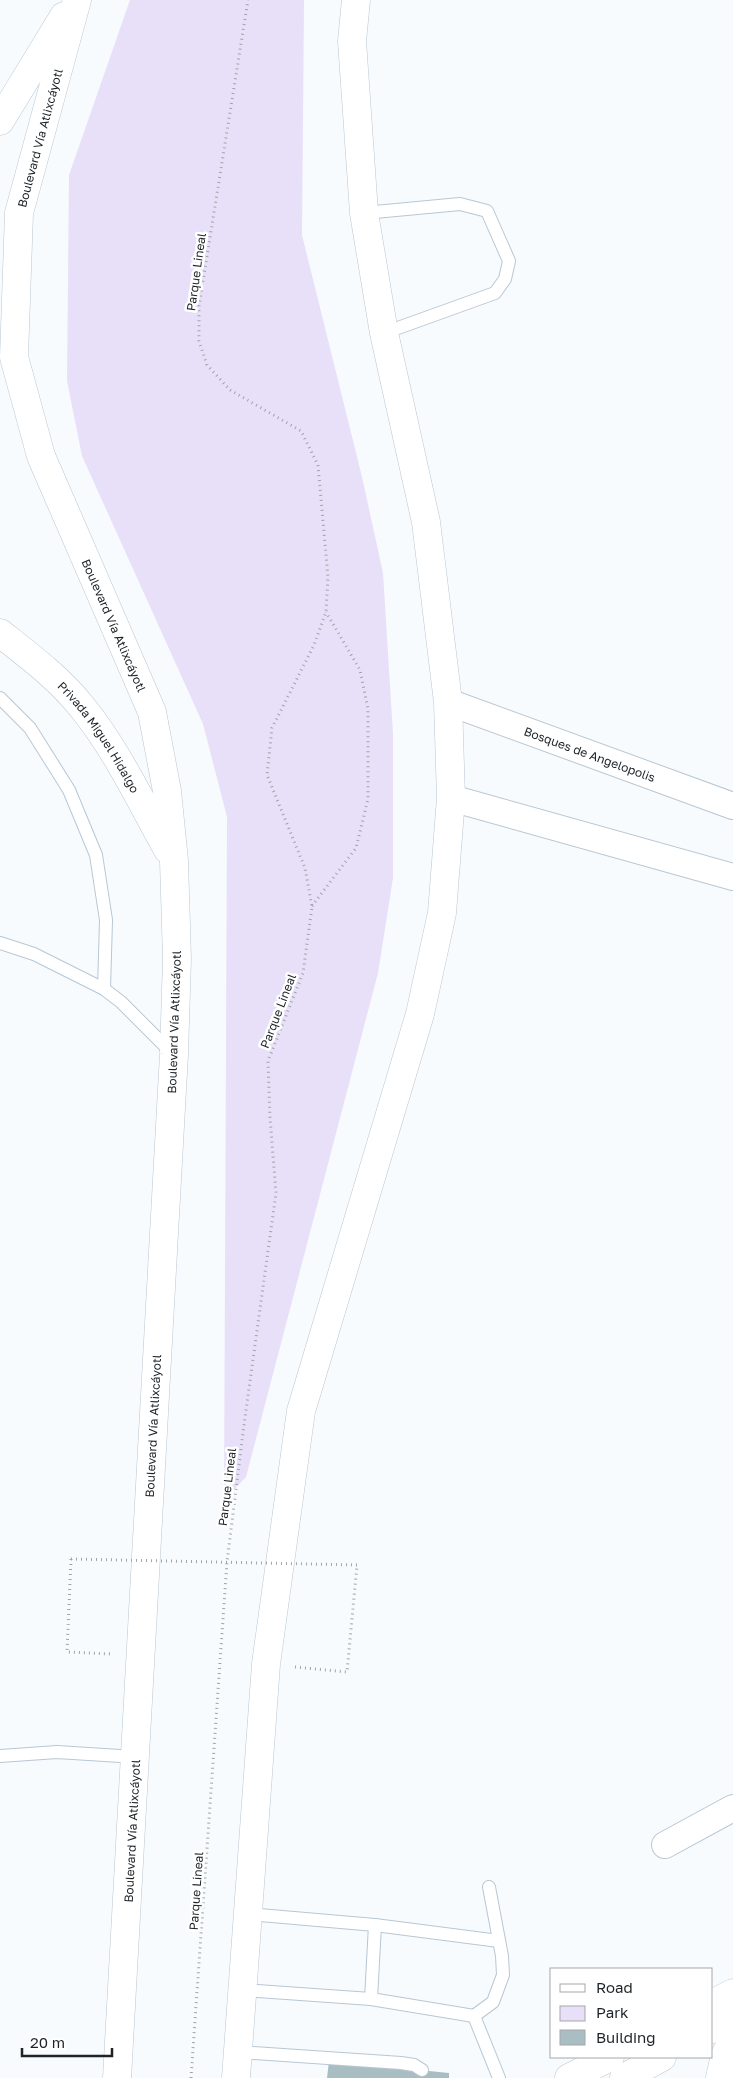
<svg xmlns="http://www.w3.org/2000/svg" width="733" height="2078" viewBox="0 0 733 2078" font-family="'Golos Text',sans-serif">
	<rect width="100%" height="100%" fill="#f7fbfd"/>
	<polygon fill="#e7e0f8" points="130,0 304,0 302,235 362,477 383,573 393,734 393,878 378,973 246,1477 224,1500 227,817 203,724 82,456 67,381 69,175"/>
	<polygon fill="#a8bec3" points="329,2061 449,2073 449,2078 327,2078"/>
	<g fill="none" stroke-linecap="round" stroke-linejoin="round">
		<defs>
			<g id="lane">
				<polyline points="364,213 460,204 487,211 509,261 505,279 495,293 384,333"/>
				<polyline points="0,698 30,728 69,790 96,855 106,920 104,989"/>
				<polyline points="0,943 34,954 104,989 121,1002 172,1053"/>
				<polyline points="0,1756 57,1752 136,1757"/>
				<polyline points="249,1914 375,1925 499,1941"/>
				<polyline points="243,1990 371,1999 474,2016 493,2002 503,1975 502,1956 489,1887"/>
				<polyline points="371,1999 375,1925"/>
				<polyline points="474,2016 499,2078"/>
				<polyline points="238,2052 401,2063 414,2065 422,2070"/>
			</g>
			<g id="street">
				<path id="s1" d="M448,702L733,806"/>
				<polyline points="451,798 733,877"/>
				<polyline points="665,1845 733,1808"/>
			</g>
			<g id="secondary">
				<path id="s2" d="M77,0L19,213L14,357L41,456L152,712L167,791L174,861L177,959L174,1054L117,2078"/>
				<polyline points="0,121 64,16"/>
				<path id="s3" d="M0,633C28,655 59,678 82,707C117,750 141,802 168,850"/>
				<polyline points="712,2004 733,1993"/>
				<polyline points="712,2029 733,2017"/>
				<polyline points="236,2078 266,1664 301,1411 420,1014 442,913 451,798 448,702 426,522 384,333 364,213 352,41 356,0"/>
				<polyline points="569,2078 610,2057"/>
				<polyline points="624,2078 662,2057"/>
				<polyline points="720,2078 725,2055 733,2041"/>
			</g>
		</defs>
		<use href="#lane" stroke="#b8c7d4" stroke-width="14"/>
		<use href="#street" stroke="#b8c7d4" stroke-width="28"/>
		<use href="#secondary" stroke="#b8c7d4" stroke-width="29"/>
		<g stroke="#a0a4a7" stroke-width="3" stroke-dasharray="1 4" stroke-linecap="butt">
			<polyline points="312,906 356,848 368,799 368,709 360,670 326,612"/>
			<polyline points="71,1559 67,1652 112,1654"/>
			<polyline points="295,1667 347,1672 357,1565"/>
			<polyline points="191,2078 227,1562 244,1425 276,1193 270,1118 268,1061 303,973 312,907 305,868 267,775 272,728 314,645 326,612 328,577 318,465 301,431 230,390 207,365 199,341 199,306 248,0"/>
		</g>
		<use href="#lane" stroke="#fff" stroke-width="12"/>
		<use href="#street" stroke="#fff" stroke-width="26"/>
		<use href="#secondary" stroke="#fff" stroke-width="28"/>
		<polyline stroke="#a0a4a7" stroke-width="3" stroke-dasharray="1 4" stroke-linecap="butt" points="71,1559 357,1565"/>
	</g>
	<g text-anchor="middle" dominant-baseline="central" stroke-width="5" stroke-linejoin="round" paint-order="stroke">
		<g font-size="12" fill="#1d2327" stroke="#fff">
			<text transform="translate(40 138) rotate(-75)">Boulevard Vía Atlixcáyotl</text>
			<text transform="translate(196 272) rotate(-82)">Parque Lineal</text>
			<text stroke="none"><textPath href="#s2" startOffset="652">Boulevard Vía Atlixcáyotl</textPath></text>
			<text stroke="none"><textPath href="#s3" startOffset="145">Privada Miguel Hidalgo</textPath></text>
			<text stroke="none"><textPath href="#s1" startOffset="151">Bosques de Angelopolis</textPath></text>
			<text transform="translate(278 1011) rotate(-69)">Parque Lineal</text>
			<text transform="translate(174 1022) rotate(-88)">Boulevard Vía Atlixcáyotl</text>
			<text transform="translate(153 1426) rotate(-87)">Boulevard Vía Atlixcáyotl</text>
			<text transform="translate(227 1487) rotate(-83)">Parque Lineal</text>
			<text transform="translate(132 1831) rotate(-87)">Boulevard Vía Atlixcáyotl</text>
			<text transform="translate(196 1891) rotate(-86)">Parque Lineal</text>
		</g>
	</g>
	<rect x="550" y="1968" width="162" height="90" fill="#ffffff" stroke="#a5a7a9"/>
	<rect x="560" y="1984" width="25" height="8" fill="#ffffff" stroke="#a5a7a9"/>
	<text x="596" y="1993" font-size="15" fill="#1d2327">Road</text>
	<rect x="560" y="2006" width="25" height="15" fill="#e7e0f8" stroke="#a5a7a9"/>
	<text x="596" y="2018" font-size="15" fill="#1d2327">Park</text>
	<rect x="560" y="2030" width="25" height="15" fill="#a8bec3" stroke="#a5a7a9"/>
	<text x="596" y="2043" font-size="15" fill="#1d2327">Building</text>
	<path d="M22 2048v8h90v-8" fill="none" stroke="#1d2327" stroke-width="2.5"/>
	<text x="30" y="2048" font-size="15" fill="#1d2327" stroke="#ffffff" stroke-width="4" paint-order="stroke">20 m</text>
</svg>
